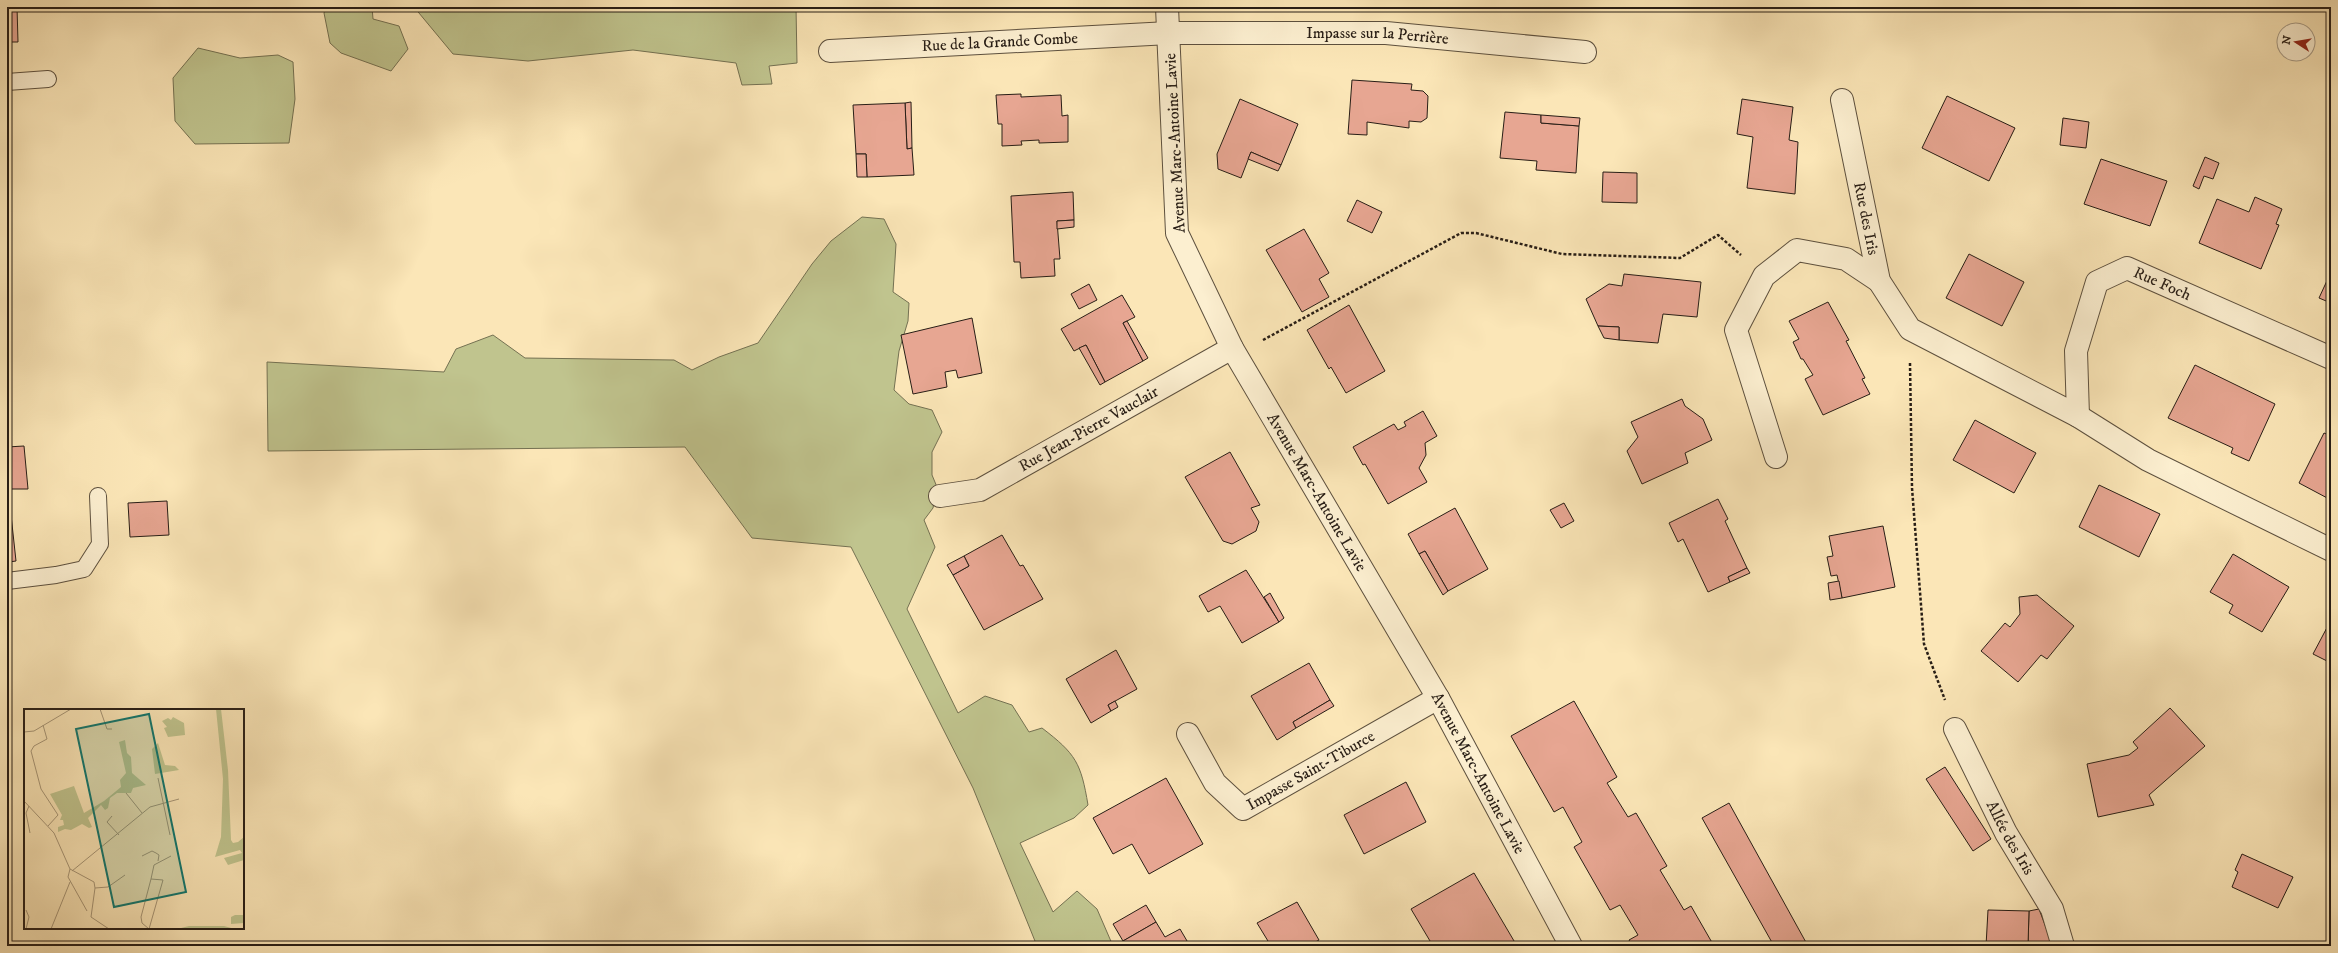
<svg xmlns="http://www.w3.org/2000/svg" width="2338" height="953" viewBox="0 0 2338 953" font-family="'IM FELL DW Pica',serif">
	<rect width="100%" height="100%" fill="#fbe6b7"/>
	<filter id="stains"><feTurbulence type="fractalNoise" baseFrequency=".005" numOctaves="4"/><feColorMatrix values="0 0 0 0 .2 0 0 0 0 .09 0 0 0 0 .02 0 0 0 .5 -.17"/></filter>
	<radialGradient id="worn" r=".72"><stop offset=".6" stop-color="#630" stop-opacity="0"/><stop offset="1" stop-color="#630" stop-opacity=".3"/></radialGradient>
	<g fill="#c0c48e" stroke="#747152">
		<polygon points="326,7 372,7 373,19 399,26 408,49 391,71 341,53 330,43 324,13"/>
		<polygon points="414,7 796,7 797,63 769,66 772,84 742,85 736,63 633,50 528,61 453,54"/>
		<polygon points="198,48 240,58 278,55 293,62 295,99 289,143 195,144 175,121 173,78"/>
		<path d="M862,217L884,219L896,244L893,292L909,303L908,321L899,351L894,390L909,404L932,410L942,432L932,452V475L937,487L933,508L924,520L935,547L907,609L958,713L985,696L1012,705L1029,732L1042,728C1076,754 1081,763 1088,805L1074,818L1020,843L1053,912L1077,891L1097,909L1113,946H1037L973,788L851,547L752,538L685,447L268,451L267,362L444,372L456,349L493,335L525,358L674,360L692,370L719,357L758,343L812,264L831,241Z"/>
	</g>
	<g fill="#e7a692" stroke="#281e16">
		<polygon points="7,7 17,7 18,42 7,42"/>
		<polygon points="1352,80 1412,84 1411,90 1423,91 1428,96 1427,118 1421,122 1409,121 1409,128 1367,122 1367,135 1348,134"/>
		<polygon points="1021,94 1021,97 1061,95 1062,116 1068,115 1068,142 1039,143 1039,140 1021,141 1022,145 1002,146 1002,124 998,124 996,95"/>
		<polygon points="1947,96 2015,128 1989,181 1922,148"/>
		<polygon points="1240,99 1298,124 1281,165 1251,152 1241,178 1218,169 1217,154"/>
		<polygon points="1742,99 1793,107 1789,140 1798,142 1795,194 1747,188 1753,137 1737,134"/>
		<polygon points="911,102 912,148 907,149 905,103"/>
		<polygon points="905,103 907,149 912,148 914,175 867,177 866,154 856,154 853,105"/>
		<polygon points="1505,112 1541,115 1541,123 1579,126 1576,173 1536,170 1537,161 1500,158"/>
		<polygon points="1541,115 1580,118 1579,126 1541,123"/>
		<polygon points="2063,118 2089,122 2086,148 2060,145"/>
		<polygon points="1251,152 1281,165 1278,171 1248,159"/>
		<polygon points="856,154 866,154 867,177 857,177"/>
		<polygon points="2205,157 2219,163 2213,179 2204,176 2199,189 2193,186"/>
		<polygon points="2101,159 2167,181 2150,226 2084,204"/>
		<polygon points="1603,172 1637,173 1637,203 1602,202"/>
		<polygon points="1073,192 1074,220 1057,221 1060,259 1054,259 1055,276 1021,278 1020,262 1014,262 1011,196"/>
		<polygon points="2255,197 2282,209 2276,224 2279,225 2261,269 2199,243 2217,199 2249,212"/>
		<polygon points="1357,200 1382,212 1372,233 1347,221"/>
		<polygon points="1074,220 1074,227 1057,229 1057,221"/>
		<polygon points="1304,229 1329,273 1319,279 1329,297 1302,312 1266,250"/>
		<polygon points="1969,254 2024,282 2002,326 1946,298"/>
		<polygon points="2331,272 2331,303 2319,298"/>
		<polygon points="1624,274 1701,282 1697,317 1663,314 1658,343 1619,340 1619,327 1598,326 1586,299 1609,284 1622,286"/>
		<polygon points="1089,284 1097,300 1079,309 1071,294"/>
		<polygon points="1122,295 1135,317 1123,323 1143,361 1105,382 1086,345 1074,351 1061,329"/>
		<polygon points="1828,302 1849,340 1846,341 1865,378 1862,379 1870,394 1823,415 1805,379 1813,375 1803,359 1801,359 1793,342 1799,339 1789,321"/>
		<polygon points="1349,305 1385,371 1346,393 1331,367 1329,369 1307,330"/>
		<polygon points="972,318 982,373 958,378 956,370 945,372 947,387 913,394 901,335"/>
		<polygon points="1127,321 1148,358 1143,361 1123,323"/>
		<polygon points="1598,326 1619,327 1619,340 1604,338"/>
		<polygon points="1086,345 1105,382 1100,385 1079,348"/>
		<polygon points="2195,365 2275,404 2249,461 2231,453 2233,448 2168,418"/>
		<polygon points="1682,399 1685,406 1703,419 1712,440 1685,453 1688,463 1642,484 1627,451 1638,437 1631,422"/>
		<polygon points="1423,411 1437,436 1425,443 1426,455 1419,468 1427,482 1388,504 1365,464 1363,465 1353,447 1394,424 1398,430 1406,426 1404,422"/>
		<polygon points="1975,420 2036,453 2014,493 1953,460"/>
		<polygon points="2324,433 2331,436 2331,500 2299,483"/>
		<polygon points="24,446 28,489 7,489 7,447"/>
		<polygon points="1230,452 1260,505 1251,508 1259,522 1256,531 1232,544 1223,541 1185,477"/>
		<polygon points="2099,485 2160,514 2139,557 2079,527"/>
		<polygon points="7,489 11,515 7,516"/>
		<polygon points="1718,499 1728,519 1725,521 1747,568 1728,577 1730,582 1708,592 1683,539 1678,542 1669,523"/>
		<polygon points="167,501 169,535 130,537 128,503"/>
		<polygon points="1564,503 1574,521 1561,528 1550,510"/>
		<polygon points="1455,508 1488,569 1448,591 1425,551 1419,554 1408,534"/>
		<polygon points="11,515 16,561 9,562 7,516"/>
		<polygon points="1883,526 1895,587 1842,598 1837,575 1831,576 1827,557 1833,556 1829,536"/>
		<polygon points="1002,535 1020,566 1023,565 1043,599 984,630 953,575 969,566 964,556"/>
		<polygon points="1425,551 1448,591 1443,595 1419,554"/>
		<polygon points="2233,554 2289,587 2262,632 2229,613 2233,605 2210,592"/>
		<polygon points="964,556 969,566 953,575 947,565"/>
		<polygon points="1747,568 1750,573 1730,582 1728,577"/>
		<polygon points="1246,570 1279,622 1242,643 1220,606 1208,612 1199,596"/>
		<polygon points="1839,581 1842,598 1830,600 1828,583"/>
		<polygon points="1270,593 1284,618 1279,622 1264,597"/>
		<polygon points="2037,595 2074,626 2047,659 2041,655 2018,682 1981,651 2005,623 2010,627 2020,614 2019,597"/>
		<polygon points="2331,620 2331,663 2313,654"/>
		<polygon points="1116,650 1137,689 1108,705 1111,711 1091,723 1066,679"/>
		<polygon points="1309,663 1330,700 1293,722 1296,728 1277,740 1251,696"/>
		<polygon points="1330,700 1334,706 1296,728 1293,722"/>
		<polygon points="1115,701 1118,707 1111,711 1108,705"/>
		<polygon points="1574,701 1617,777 1607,783 1628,817 1636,813 1667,866 1660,870 1684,910 1691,906 1714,946 1632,946 1629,940 1638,935 1620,905 1610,910 1574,847 1582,842 1563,807 1554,812 1511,736"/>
		<polygon points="2170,708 2205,746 2149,795 2154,805 2098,817 2087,764 2129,755 2138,748 2133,742"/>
		<polygon points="1945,767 1991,839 1973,851 1926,779"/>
		<polygon points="1166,778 1203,844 1149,874 1132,844 1113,854 1093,818"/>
		<polygon points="1406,782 1426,822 1364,854 1344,815"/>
		<polygon points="1729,803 1808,946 1774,946 1702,818"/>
		<polygon points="2242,854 2293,877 2278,908 2232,887 2238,872 2235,870"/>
		<polygon points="1474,873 1517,946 1433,946 1411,909"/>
		<polygon points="1297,902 1319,940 1308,946 1271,946 1257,923"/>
		<polygon points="1146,905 1156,922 1123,941 1113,924"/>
		<polygon points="2039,909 2053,946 2028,946 2029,911"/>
		<polygon points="1988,910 2029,911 2028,946 1986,946"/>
		<polygon points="1156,922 1165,937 1180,929 1190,946 1126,946 1123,941"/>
	</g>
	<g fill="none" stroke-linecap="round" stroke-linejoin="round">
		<defs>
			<g id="lane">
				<polyline points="7,82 48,79"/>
				<polyline points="7,581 56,575 84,569 100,544 98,496"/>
			</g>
			<g id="street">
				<path id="s1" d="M1167,7L1177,233L1232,348L1438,698L1571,946"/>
				<path id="s2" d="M830,51L1169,33H1386L1585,52"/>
				<path id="s3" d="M1842,100L1879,281L1910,329L2078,416L2076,351L2097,282L2127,268L2331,358"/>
				<polyline points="2078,416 2148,460 2331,550"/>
				<polyline points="1776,457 1736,330 1764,276 1797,250 1846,259 1879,281"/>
				<path id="s4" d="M940,496L980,490L1232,348"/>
				<path id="s5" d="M1955,729L2006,833L2052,909L2063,946"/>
				<path id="s6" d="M1188,734L1215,783L1243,809L1438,698"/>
			</g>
		</defs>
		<use href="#lane" stroke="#5d503e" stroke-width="18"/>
		<use href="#street" stroke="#5d503e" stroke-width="24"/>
		<g stroke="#281e16" stroke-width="2.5" stroke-dasharray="3 2" stroke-linecap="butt">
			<polyline points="1263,340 1461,233 1476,233 1562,254 1680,258 1718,235 1741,255"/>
			<polyline points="1910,363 1912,488 1924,644 1945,700"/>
		</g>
		<use href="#lane" stroke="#fcefd0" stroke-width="16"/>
		<use href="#street" stroke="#fcefd0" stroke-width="22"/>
	</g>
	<g text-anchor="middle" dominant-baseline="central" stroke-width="3.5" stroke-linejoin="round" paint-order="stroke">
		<g font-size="16" fill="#281e16" stroke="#fcefd0">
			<text stroke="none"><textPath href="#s2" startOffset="548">Impasse sur la Perrière</textPath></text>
			<text stroke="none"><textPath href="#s2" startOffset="170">Rue de la Grande Combe</textPath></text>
			<text transform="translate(1175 143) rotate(-93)">Avenue Marc-Antoine Lavie</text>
			<text stroke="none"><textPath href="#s3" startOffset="121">Rue des Iris</textPath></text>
			<text stroke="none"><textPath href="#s3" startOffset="640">Rue Foch</textPath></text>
			<text stroke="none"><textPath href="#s4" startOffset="165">Rue Jean-Pierre Vauclair</textPath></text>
			<text stroke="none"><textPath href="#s1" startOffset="521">Avenue Marc-Antoine Lavie</textPath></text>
			<text stroke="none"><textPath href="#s6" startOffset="172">Impasse Saint-Tiburce</textPath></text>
			<text stroke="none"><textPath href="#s1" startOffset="845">Avenue Marc-Antoine Lavie</textPath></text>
			<text stroke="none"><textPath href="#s5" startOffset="122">Allée des Iris</textPath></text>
		</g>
	</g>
	<g transform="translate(24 709)">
		<rect width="220" height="220" fill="#fbe6b7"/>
		<path d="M192,0H197L204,61L207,131L209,134L214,133L220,128V151L204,156L200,149L218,144L216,141L191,148L197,128L199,70ZM149,8L160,14L161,26L144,28L140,19L143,18L138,12L144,9L147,11ZM101,31L103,44L107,48L108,64L122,76L109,79L107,84H93L86,89L84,99L81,101L77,96L64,109L68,118L65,119L58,115L47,121L41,120L34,123V118L40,116L39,111H36L38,106L26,85L50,77L60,104L80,92L97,78L96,71L102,64L95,33ZM134,34L141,56L151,57L155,61L131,65L128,40ZM211,206H220V214L207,215V208ZM165,217H200L211,220H153Z" fill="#c0c48e"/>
		<path fill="none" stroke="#a79677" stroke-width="1" d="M76,0L83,20H88M19,16L23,30L10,37L7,42L17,80L34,106L24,117M0,23L10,22L47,0M134,69L146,126M102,84L118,104M0,92L30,124L46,160L70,173L71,179L67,208L85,220M5,97L2,104L6,124M88,107L83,113L95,126M118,147L128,142L132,144L135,146L134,152M46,160L44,168L63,202M48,162L126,98L155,90M127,170L117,208L118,214L125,220L139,171L127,170L130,156L147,147M71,179L84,178L101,166M2,220L5,208L2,201M27,220L46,173"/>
		<path fill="#0f766e" fill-opacity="0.15" stroke="#0f766e" stroke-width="2" d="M125,5L162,183L90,198L52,20Z"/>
		<rect width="220" height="220" fill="none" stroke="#281e16" stroke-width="2"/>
	</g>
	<rect width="2338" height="953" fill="none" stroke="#fbe6b7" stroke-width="24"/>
	<rect x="8" y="8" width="2322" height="937" fill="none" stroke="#281e16" stroke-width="2"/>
	<rect x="12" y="12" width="2314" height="929" fill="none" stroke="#281e16"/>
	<g transform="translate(2296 42) rotate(282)"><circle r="19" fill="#fcefd0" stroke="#a79b86"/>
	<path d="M0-3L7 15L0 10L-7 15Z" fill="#8f2418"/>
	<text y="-6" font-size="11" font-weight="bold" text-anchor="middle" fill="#281e16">N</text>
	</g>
	<rect width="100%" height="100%" filter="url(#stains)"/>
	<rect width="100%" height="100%" fill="url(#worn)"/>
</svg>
